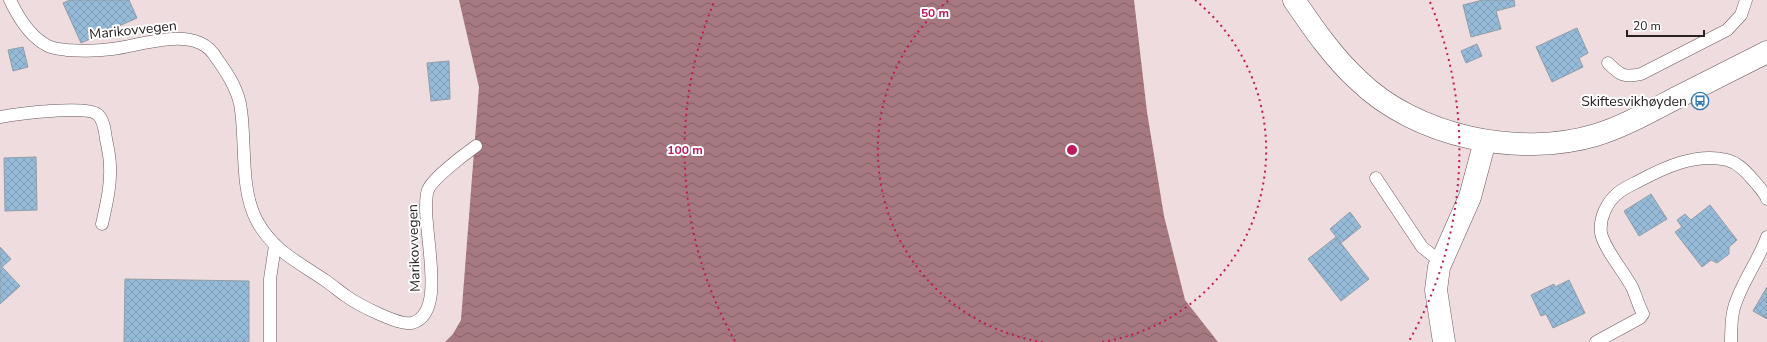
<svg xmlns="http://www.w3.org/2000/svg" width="1767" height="342" viewBox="0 0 1767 342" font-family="'Nunito Sans',sans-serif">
	<defs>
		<pattern id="water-waves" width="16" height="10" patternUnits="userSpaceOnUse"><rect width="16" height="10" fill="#a67880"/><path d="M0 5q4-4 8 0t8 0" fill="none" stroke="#876268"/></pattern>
		<pattern id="building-cross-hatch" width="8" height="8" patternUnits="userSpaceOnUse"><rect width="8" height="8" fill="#95bbd8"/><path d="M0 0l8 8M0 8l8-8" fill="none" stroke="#80a0b9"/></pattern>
	</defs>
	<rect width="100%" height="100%" fill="#eedcde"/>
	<polygon fill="url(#water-waves)" points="459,0 1134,0 1147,112 1164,216 1185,300 1218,342 445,342 453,334 461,320 479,87"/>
	<g fill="url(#building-cross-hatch)" stroke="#919da7">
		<polygon points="70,0 129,0 137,18 81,43 63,3"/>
		<polygon points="1483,0 1514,0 1515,6 1496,11 1501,29 1471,37 1463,5"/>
		<polygon points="1577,28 1588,53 1579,58 1583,67 1552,82 1536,47"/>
		<polygon points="1477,44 1482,56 1466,63 1461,51"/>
		<polygon points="23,47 28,67 13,71 8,50"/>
		<polygon points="449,61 450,99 431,101 427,63"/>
		<polygon points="36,157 37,210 5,211 4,158"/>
		<polygon points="1651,194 1667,219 1639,236 1624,211"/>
		<polygon points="1710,205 1737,240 1729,247 1729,254 1717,263 1711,260 1702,267 1675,232 1682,227 1677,220 1685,214 1691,220"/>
		<polygon points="1350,212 1361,227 1341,243 1330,229"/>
		<polygon points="1336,237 1369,279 1341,301 1308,259"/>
		<polygon points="0,247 11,259 2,267 20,286 0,304"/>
		<polygon points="125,279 249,281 249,342 124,342"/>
		<polygon points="1569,280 1585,313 1553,328 1546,314 1541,316 1531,295 1554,284 1555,287"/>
		<polygon points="1767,287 1767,319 1753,311"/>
	</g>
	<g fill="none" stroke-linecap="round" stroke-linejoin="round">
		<defs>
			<g id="lane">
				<path d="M10,0C18,17 30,37 48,46C54,49 61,49 67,50C82,51 97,51 112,49C136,46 176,32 200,43C207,46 213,52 217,59C228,74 239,91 241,110C246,144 240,190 257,221C273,251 300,263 326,281C333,286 339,291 346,296C357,304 399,326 412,323C451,312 418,220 428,190C432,179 465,154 476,146"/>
				<path d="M1608,63C1620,75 1624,78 1641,74L1727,30L1741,15L1746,0"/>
				<path d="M0,117C17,114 85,105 97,114C104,119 105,132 106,139C108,148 110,158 110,167C111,186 106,206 102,224"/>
				<polyline points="1376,178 1422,247 1441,262"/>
				<polyline points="270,342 270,279 275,246"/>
				<path d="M1596,342L1640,318L1643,314C1639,306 1636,297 1633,289C1625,273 1604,249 1601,233C1599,218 1607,202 1618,193C1624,188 1631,185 1637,182C1663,168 1696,152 1727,160C1739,163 1747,173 1755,182C1759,187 1765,193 1767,199"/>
				<path d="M1731,342C1731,331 1731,318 1734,308C1741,283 1758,262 1767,237"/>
			</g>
			<polyline id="street" points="1444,342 1436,290 1439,267 1470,197 1485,141"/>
			<path id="secondary" d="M1294,0C1313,28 1333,57 1358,80C1416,137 1519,158 1596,135C1625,126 1651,111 1678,97C1708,82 1737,67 1767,52"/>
		</defs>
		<use href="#lane" stroke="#6a5a5d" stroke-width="13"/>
		<use href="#street" stroke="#6a5a5d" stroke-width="23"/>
		<use href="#secondary" stroke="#6a5a5d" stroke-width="23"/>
		<use href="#lane" stroke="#fff" stroke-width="12"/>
		<use href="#street" stroke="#fff" stroke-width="22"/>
		<use href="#secondary" stroke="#fff" stroke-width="22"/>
	</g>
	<g fill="none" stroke="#c2185b" stroke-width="2" stroke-dasharray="2 4">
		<path d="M1043 342A194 194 0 0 1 949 0M1195 0A194 194 0 0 1 1101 342"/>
		<path d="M735 341A387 387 0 0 1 714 2M1430 2A387 387 0 0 1 1409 341"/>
	</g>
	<defs>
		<symbol id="bus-ring" viewBox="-11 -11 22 22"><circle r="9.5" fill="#fff" stroke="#2d79ac" stroke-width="1.5"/><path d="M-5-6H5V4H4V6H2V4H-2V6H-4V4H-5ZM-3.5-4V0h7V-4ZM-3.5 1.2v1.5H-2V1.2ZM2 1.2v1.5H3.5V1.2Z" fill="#2d79ac"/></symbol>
	</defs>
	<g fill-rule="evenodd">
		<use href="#bus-ring" x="1690" y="91" width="20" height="20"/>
	</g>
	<g text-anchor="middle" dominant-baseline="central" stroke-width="4" stroke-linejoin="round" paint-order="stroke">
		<g font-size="14" fill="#272122" stroke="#fff">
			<text transform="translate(133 30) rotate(-6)">Marikovvegen</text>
			<text transform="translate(414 248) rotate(-92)">Marikovvegen</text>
		</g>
		<g font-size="14" fill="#272122" stroke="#fff" text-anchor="end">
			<text x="1687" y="101">Skiftesvikhøyden</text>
		</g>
	</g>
	<circle cx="1072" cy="150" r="6" fill="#c2185b" stroke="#fff" stroke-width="2"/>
	<g font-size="12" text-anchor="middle" font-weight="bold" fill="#c2185b" stroke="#fff" stroke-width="4" stroke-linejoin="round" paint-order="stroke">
		<text x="935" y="17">50 m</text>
		<text x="685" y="154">100 m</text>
	</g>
	<path d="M1627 30v6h77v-6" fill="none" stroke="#272122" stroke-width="2"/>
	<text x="1633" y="30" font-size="12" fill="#272122" stroke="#ffffff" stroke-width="3" paint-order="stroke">20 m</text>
</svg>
